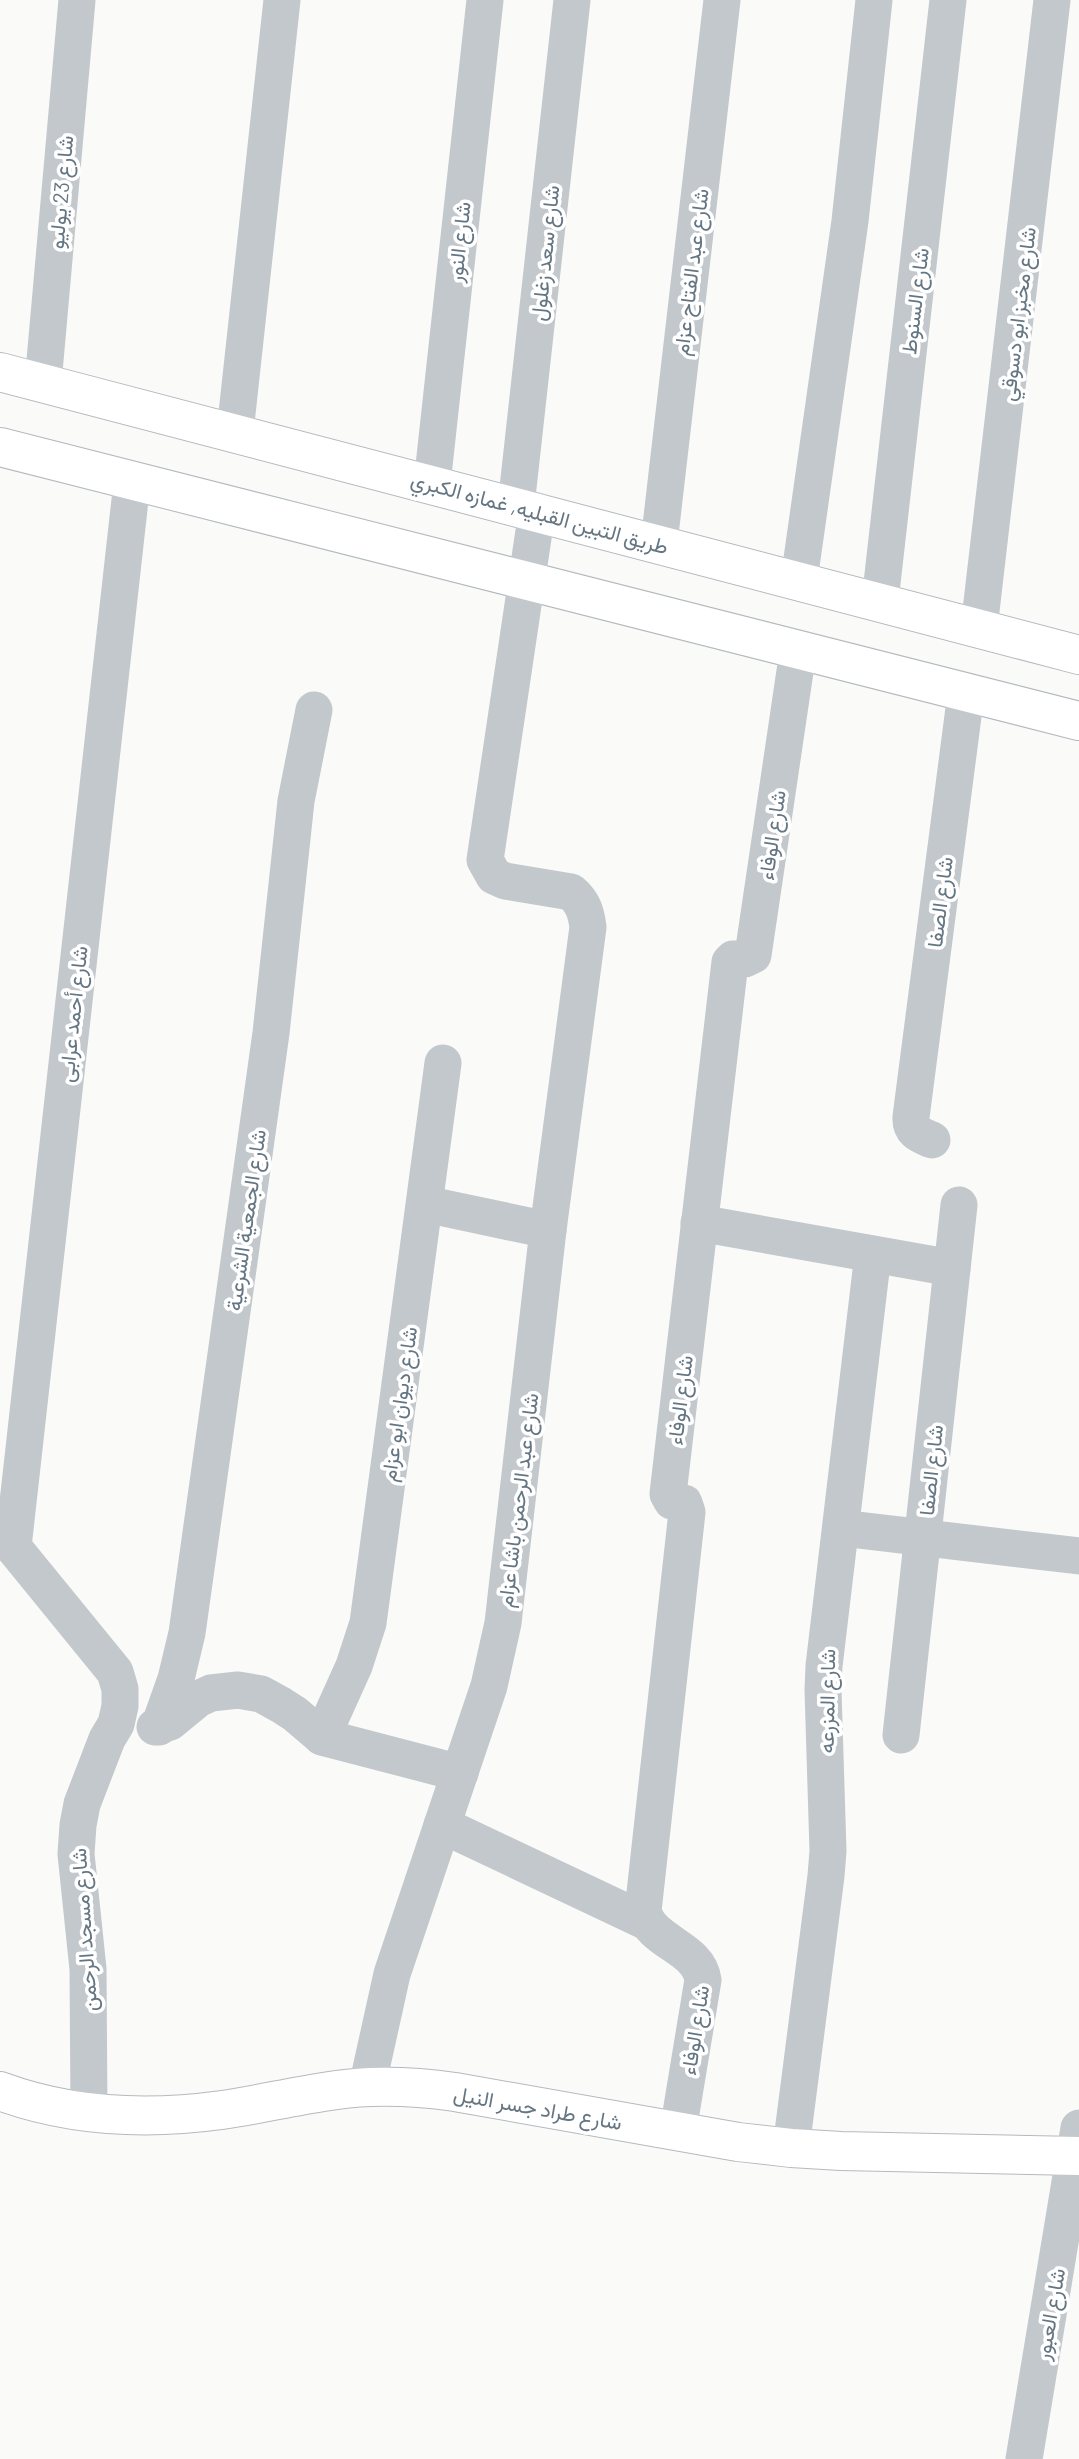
<svg xmlns="http://www.w3.org/2000/svg" width="1079" height="2459" viewBox="0 0 1079 2459" font-family="Barlow,Vazirmatn,sans-serif">
	<rect width="100%" height="100%" fill="#fafaf8"/>
	<g fill="none" stroke-linecap="round" stroke-linejoin="round">
		<defs>
			<g id="secondary">
				<polyline points="0,372 1079,655"/>
				<polyline points="0,447 1079,721"/>
				<path d="M0,2091C70,2117 148,2120 222,2110C271,2103 321,2089 370,2087C399,2086 427,2088 455,2092L738,2142L791,2148L841,2151L1079,2156"/>
			</g>
		</defs>
		<use href="#secondary" stroke="#b3babf" stroke-width="40"/>
		<g stroke="#c3c8cc" stroke-width="37">
			<polyline points="43,383 77,0"/>
			<polyline points="235,432 282,0"/>
			<polyline points="432,484 485,0"/>
			<polyline points="516,506 572,0"/>
			<polyline points="659,543 722,0"/>
			<polyline points="799,580 850,221 874,0"/>
			<polyline points="880,601 948,0"/>
			<polyline points="979,628 1052,0"/>
			<path d="M932,1140C920,1135 910,1132 911,1117L966,693"/>
			<polyline points="425,1204 548,1230"/>
			<polyline points="699,1223 952,1268"/>
			<polyline points="841,1528 1079,1556"/>
			<polyline points="0,1537 13,1547 115,1672 120,1689 120,1706 116,1724 107,1739 82,1804 78,1825 76,1854 88,1969 89,2112"/>
			<polyline points="13,1547 132,482"/>
			<polyline points="155,1727 170,1722 198,1699 211,1693 238,1690 261,1694 281,1705 295,1714 322,1737 460,1773"/>
			<polyline points="159,1727 176,1679 187,1633 271,1033 296,801 314,710"/>
			<polyline points="901,1735 959,1205"/>
			<polyline points="322,1737 354,1666 368,1623 443,1063"/>
			<polyline points="442,1825 645,1921"/>
			<path d="M367,2087L392,1974L489,1686L503,1623L548,1230L588,927C586,912 583,902 571,892L505,881L494,876L485,860L537,511"/>
			<path d="M678,2131L703,1980C699,1947 651,1943 643,1911L687,1512L684,1503L672,1501L668,1494L730,962L733,959H745L753,955L798,651"/>
			<polyline points="791,2148 826,1876 828,1851 823,1690 824,1666 873,1254"/>
			<polyline points="1024,2459 1079,2128"/>
		</g>
		<use href="#secondary" stroke="#fff" stroke-width="38"/>
	</g>
	<g text-anchor="middle" dominant-baseline="central" stroke-width="7" stroke-linejoin="round" paint-order="stroke">
		<g font-size="21" fill="#657683" stroke="#fff">
			<text transform="translate(60 192) rotate(-85)">شارع 23 يوليو</text>
			<text transform="translate(458 242) rotate(-84)">شارع النور</text>
			<text transform="translate(544 253) rotate(-84)">شارع سعد زغلول</text>
			<text transform="translate(690 272) rotate(-83)">شارع عبد الفتاح عزام</text>
			<text transform="translate(914 301) rotate(-83)">شارع السنوط</text>
			<text transform="translate(1017 314) rotate(-83)">شارع مخبز ابو دسوقي</text>
			<text transform="translate(540 512) rotate(15)">طريق التبين القبليه, غمازه الكبري</text>
			<text transform="translate(771 835) rotate(-82)">شارع الوفاء</text>
			<text transform="translate(939 902) rotate(-83)">شارع الصفا</text>
			<text transform="translate(72 1014) rotate(-84)">شارع أحمد عرابى</text>
			<text transform="translate(245 1220) rotate(-82)">شارع الجمعية الشرعية</text>
			<text transform="translate(679 1400) rotate(-83)">شارع الوفاء</text>
			<text transform="translate(398 1404) rotate(-82)">شارع ديوان ابو عزام</text>
			<text transform="translate(930 1470) rotate(-84)">شارع الصفا</text>
			<text transform="translate(517 1500) rotate(-83)">شارع عبد الرحمن باشا عزام</text>
			<text transform="translate(826 1701) rotate(-89)">شارع المزرعه</text>
			<text transform="translate(83 1930) rotate(-94)">شارع مسجد الرحمن</text>
			<text transform="translate(694 2030) rotate(-81)">شارع الوفاء</text>
			<text transform="translate(538 2107) rotate(10)">شارع طراد جسر النيل</text>
			<text transform="translate(1049 2314) rotate(-80)">شارع العبور</text>
		</g>
	</g>
</svg>
